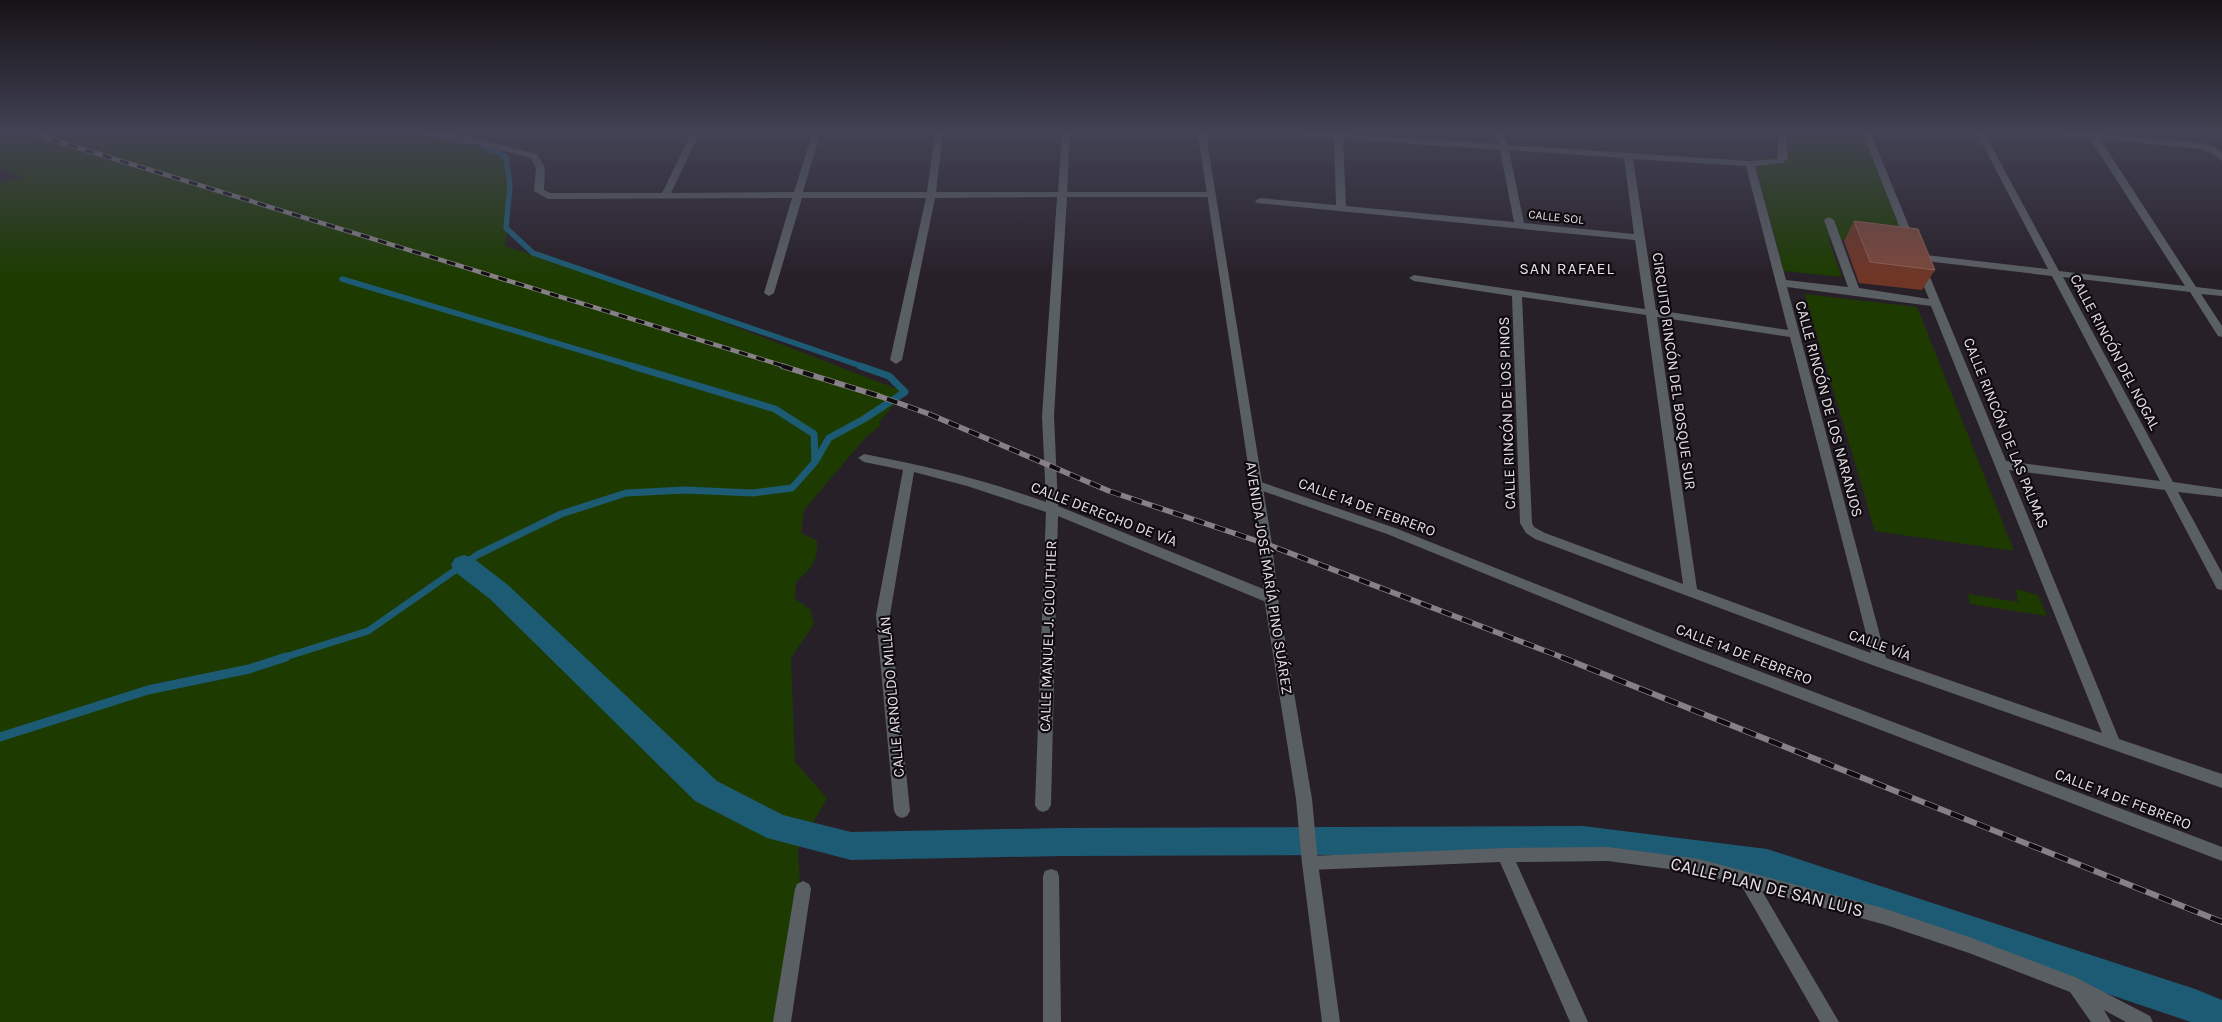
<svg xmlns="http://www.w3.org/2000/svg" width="2222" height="1022" viewBox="0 0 2222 1022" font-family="Karla,sans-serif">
	<rect width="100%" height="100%" fill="#282029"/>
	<g fill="#1d3b00">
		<path d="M0,134H426L459,140L506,157L510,185L505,246L616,281L905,392L879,422L881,425L865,438L804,510L801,533L817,541C818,562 811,569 796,582L795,599L810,609L814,624L791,658L795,762L827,798L798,850L800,885L783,1022H0V183L23,177L0,168Z"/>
		<polygon points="1791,134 1863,134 1907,247 1828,238 1842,277 1784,271 1755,161 1788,154"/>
		<polygon points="1805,294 1917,307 2014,551 1875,531"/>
		<polygon points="2016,589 2038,595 2047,616 1970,604 1968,594 2018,602"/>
	</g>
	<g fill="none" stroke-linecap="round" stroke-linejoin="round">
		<g stroke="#1d5b74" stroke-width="5.5">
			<polyline points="427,134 468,142"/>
			<polyline points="481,144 506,157 510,185 506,228 533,253 864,367"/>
			<polyline points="342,279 636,367"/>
		</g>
		<g stroke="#1d5b74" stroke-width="7">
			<polyline points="632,366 775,409 814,434 815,460"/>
			<polyline points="282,658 368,631 477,555 561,514 626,493 685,490 753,493 792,488 815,462 829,438 864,419 905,392 889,376 860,366"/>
		</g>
		<polyline stroke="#1d5b74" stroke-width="9" points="0,737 148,690 249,669 286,657"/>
		<polygon fill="#1d5b74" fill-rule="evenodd" points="464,555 473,558 508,585 717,781 783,815 851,832 1063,828 1583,826 1767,849 2195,989 2222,1000 2222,1022 2191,1022 1767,879 1583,854 1063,856 851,860 767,838 695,801 490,599 455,572 451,565 455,558"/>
		<g fill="#5a5f63" fill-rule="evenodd">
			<path d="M443,134H457L537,154L545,168L544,190L550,193H662L691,134H699L671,193L794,192L812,134H820L803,192H927L935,134H943L936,192H1058L1062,134H1070L1067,192H1215V196L1212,197H1067L1054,416L1058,506L1276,594L1278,598L1276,602H1266L1058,516L1051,805L1048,810L1043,812L1038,810L1035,805L1046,512L967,486L914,472L890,615L910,811L907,816L902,818L897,816L894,811L876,615L903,470L864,462L858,458L864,454C927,466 985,480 1046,502L1042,416L1057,197L935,198L902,360L896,364L890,360L926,198H802L774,293L769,296L764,293L792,198L548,199L534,191L536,168L531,158L444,136Z"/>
			<path d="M1302,134H1344L1499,144L1493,134H1502L1508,145L1750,161L1777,159L1779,134H1787L1788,158L1783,163L1755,166L1786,280L1848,287L1824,220L1829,217L1834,220L1859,288L1929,299L1916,267L1917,265H1925L2006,461L2160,481L2052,276L1917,260L1912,257L1917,254L2048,269L1977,134H1985L2059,271L2185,286L2090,139L2069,137L2065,134H2097L2202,143L2216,148L2222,153V161L2210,152L2201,149L2100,139L2196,287L2222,290V296L2201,294L2222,326V337L2218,336L2190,292L2063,277L2173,482L2222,489V497L2178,492L2222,573V590L2217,589L2165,490L2009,470L2119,739L2222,774V788L1875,666L1535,539L1526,533L1520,523L1512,296L1414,281L1409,278L1414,275L1645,309L1635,240L1257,203L1255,201L1260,198L1336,205L1334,139L1306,137ZM1343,139L1500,150L1514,222L1346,206ZM1509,150L1624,158L1634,234L1524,223ZM1633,159L1746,166L1788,330L1656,310ZM1787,287L1931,306L2102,733L1886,658ZM1522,297L1646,315L1683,584L1545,533L1534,527L1532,523ZM1657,317L1790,337L1871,653L1697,589Z"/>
			<polygon points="1863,134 1871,134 1915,241 1914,243 1910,244 1905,241"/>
			<polygon points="1255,480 1395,528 1685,643 2222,847 2222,861 1675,651 1387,534 1251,487 1249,484"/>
			<polygon points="1608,847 1699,859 1886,909 1969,937 2075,977 2150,1016 2153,1022 2126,1022 2104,1010 2111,1022 2091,1022 2070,992 1969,953 1886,925 1762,891 1839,1022 1820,1022 1741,885 1699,873 1608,861 1516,862 1588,1022 1570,1022 1500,862 1310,870 1304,868 1302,863 1304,858 1310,856 1505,848"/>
			<polygon points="1051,869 1057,871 1059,876 1061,1022 1043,1022 1043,876 1045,871"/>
			<polygon points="803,881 809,884 811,889 791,1022 773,1022 795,889 797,884"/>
		</g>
		<polygon fill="#5a5f63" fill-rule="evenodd" points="1198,134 1206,134 1272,544 1278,598 1312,799 1318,863 1340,1022 1322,1022 1302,863 1296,799 1264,598 1260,544"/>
		<defs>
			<polyline id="rail-far2" points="34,134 787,367"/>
			<polyline id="rail-far1" points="782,366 879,396 929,414 1109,491 1266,544 1564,658"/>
			<polyline id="rail" points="1561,657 2222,922"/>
		</defs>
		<use href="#rail-far2" stroke="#878087" stroke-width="4.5"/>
		<use href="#rail-far1" stroke="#878087" stroke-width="5.5"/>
		<use href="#rail" stroke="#878087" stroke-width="6"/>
		<use href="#rail-far2" stroke="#0f0b0f" stroke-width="3" stroke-dasharray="9" stroke-linecap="butt"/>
		<use href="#rail-far1" stroke="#0f0b0f" stroke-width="4" stroke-dasharray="11" stroke-linecap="butt"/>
		<use href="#rail" stroke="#0f0b0f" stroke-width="4.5" stroke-dasharray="14" stroke-linecap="butt"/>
	</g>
	<polygon fill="#6f3626" points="1854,221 1935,270 1922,290 1859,283 1844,241"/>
	<polygon fill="#7c483b" stroke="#8c6056" points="1854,221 1918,229 1935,270 1870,262"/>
	<linearGradient id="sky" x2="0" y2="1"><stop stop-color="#161217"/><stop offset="0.48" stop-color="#424254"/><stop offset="1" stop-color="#424254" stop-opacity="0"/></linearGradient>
	<rect width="2222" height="277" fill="url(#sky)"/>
	<g text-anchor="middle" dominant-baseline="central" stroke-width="4.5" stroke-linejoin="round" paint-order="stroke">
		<g font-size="12" fill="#e5dfe5" stroke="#0f0b0f">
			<text transform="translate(1556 217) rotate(6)">CALLE SOL</text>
		</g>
		<g font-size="15" fill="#e5dfe5" stroke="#0f0b0f">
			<text transform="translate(2115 352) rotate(62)">CALLE RINCÓN DEL NOGAL</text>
			<text transform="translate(1674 371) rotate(82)">CIRCUITO RINCÓN DEL BOSQUE SUR</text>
			<text transform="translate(1829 409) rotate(75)">CALLE RINCÓN DE LOS NARANJOS</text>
			<text transform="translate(1507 413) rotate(-92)">CALLE RINCÓN DE LOS PINOS</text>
			<text transform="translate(2006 433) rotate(68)">CALLE RINCÓN DE LAS PALMAS</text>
			<text transform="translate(1367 507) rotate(20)">CALLE 14 DE FEBRERO</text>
			<text transform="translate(1104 514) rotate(21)">CALLE DERECHO DE VÍA</text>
			<text transform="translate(1269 578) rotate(81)">AVENIDA JOSÉ MARÍA PINO SUÁREZ</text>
			<text transform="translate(1048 636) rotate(-88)">CALLE MANUEL J. CLOUTHIER</text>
			<text transform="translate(1880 645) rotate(20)">CALLE VÍA</text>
			<text transform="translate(1744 654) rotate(21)">CALLE 14 DE FEBRERO</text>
			<text transform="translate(892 697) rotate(-95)">CALLE ARNOLDO MILLÁN</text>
			<text transform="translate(2123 799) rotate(21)">CALLE 14 DE FEBRERO</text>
		</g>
		<g font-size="16" letter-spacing="1" fill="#e5dfe5" stroke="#0f0b0f">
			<text x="1567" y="268">SAN RAFAEL</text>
		</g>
		<g font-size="18" fill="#e5dfe5" stroke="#0f0b0f">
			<text transform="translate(1767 887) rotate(14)">CALLE PLAN DE SAN LUIS</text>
		</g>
	</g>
</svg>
